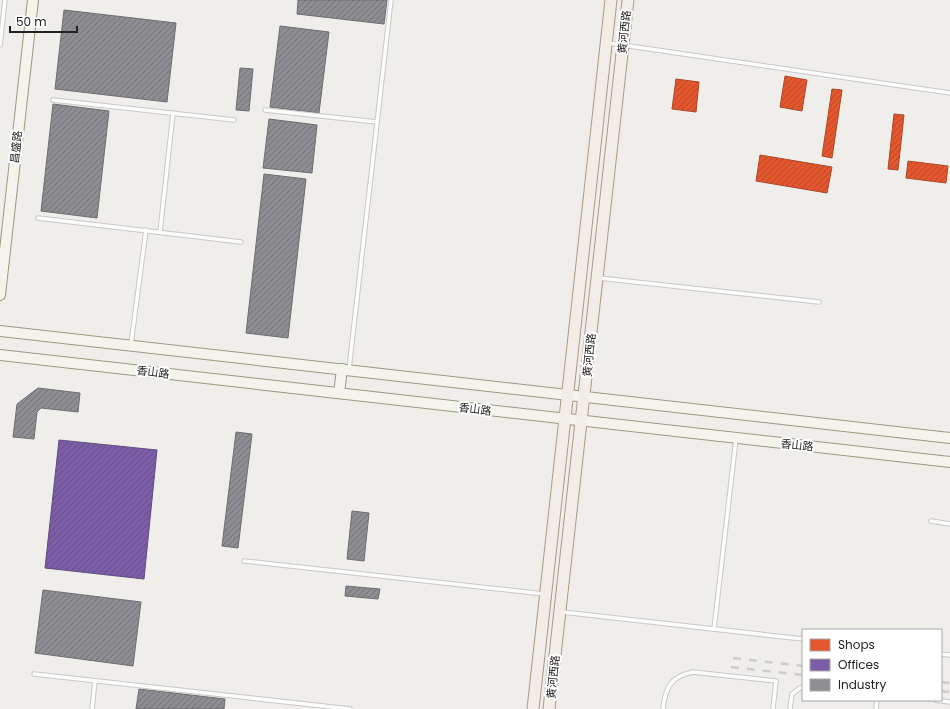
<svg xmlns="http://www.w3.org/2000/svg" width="950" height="709" viewBox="0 0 950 709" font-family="Poppins,'Noto Sans SC',sans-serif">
	<defs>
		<pattern id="shops-hatch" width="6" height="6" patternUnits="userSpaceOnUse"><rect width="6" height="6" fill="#e4572e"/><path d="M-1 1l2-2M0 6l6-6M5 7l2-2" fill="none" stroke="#b84827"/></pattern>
		<pattern id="offices-hatch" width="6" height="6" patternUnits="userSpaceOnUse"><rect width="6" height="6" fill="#7b5ea7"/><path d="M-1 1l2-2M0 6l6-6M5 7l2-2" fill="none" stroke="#644d88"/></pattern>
		<pattern id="industry-hatch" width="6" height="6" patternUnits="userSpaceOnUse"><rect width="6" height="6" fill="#8d8d92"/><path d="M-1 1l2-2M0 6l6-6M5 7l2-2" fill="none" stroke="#737377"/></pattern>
	</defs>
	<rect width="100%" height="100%" fill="#f0eeeb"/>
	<g fill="url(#shops-hatch)" stroke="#aa472a">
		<polygon points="785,76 807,80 802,111 780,107"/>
		<polygon points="676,79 699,82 696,112 672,109"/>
		<polygon points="832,89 842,90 832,158 822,156"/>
		<polygon points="894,114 904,115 898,170 888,169"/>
		<polygon points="760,155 832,167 827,193 756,181"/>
		<polygon points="908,161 948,166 946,183 906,178"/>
	</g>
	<polygon fill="url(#offices-hatch)" stroke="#604c7f" points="59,440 157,450 144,579 45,568"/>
	<g fill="url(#industry-hatch)" stroke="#6d6d70">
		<polygon points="298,0 387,0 384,24 297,14"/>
		<polygon points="64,10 176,23 167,102 55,89"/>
		<polygon points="280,26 329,32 319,113 270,107"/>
		<polygon points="240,68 253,69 249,111 236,110"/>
		<polygon points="53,104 109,111 97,218 41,211"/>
		<polygon points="269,119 317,125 312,173 263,168"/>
		<polygon points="264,174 306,179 288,338 246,333"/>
		<polygon points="38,388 80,393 78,412 41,408 37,412 34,439 13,437 17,404"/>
		<polygon points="236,432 252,434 238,548 222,546"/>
		<polygon points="352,511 369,513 364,561 347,559"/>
		<polygon points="346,586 380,589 378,599 345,596"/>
		<polygon points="43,590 141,602 133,666 35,653"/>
		<polygon points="139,689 225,699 224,709 136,709"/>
	</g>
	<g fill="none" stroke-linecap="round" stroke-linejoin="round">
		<defs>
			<g id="lane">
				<polyline points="609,43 950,93"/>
				<polyline points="0,45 5,0"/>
				<polyline points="53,100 234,120"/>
				<polyline points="265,110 377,122"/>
				<polyline points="38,218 241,242"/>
				<polyline points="160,232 173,113"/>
				<polyline points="599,278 819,302"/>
				<polyline points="131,344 146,230"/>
				<polyline points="349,369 391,0"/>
				<polyline points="931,521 950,524"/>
				<polyline points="244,561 544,594"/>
				<polyline points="562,612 803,639"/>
				<polyline points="714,629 736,439"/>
				<polyline points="941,654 950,655"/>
				<polyline points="34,674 350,709"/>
				<polyline points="935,700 950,702"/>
				<polyline points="92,709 95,681"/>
				<path d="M663,709C665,688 671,676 693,672L776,681L773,709"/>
				<polyline points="790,709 792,694 800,688 803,687"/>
				<polyline points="876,709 877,700"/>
			</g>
			<g id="secondary">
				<polyline points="0,295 33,0"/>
				<polyline points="0,331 950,438"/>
				<polyline points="0,355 950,462"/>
				<polyline points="339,393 342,369"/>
			</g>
			<g id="primary">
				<polyline points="533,709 611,0"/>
				<polyline points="549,709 628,0"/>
			</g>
		</defs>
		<use href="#lane" stroke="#c9c8c7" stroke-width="5.5"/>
		<use href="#secondary" stroke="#999a82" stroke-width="12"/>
		<use href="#primary" stroke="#a79c86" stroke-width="13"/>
		<use href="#lane" stroke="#fdfcfc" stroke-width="3.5"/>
		<use href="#secondary" stroke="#f4f4ed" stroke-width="10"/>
		<use href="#primary" stroke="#f3ede7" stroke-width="11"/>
		<g stroke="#ccc" stroke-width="2.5" stroke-dasharray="8 8" stroke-linecap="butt">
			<polyline points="733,658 803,666"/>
			<polyline points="731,667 803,675"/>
			<polyline points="941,682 950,683"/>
			<polyline points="941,691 950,692"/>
		</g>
	</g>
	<g text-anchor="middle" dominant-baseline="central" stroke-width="4" stroke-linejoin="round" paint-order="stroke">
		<g font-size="11" fill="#222" stroke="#fff">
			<text transform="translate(624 32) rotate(-84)">黄河西路</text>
			<text transform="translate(16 147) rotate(-84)">昌盛路</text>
			<text transform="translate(589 355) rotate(-84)">黄河西路</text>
			<text transform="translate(153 372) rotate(7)">香山路</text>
			<text transform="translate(475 409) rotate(7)">香山路</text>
			<text transform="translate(797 445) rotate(6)">香山路</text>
			<text transform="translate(553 677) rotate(-84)">黄河西路</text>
		</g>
	</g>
	<rect x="802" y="629" width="140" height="72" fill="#ffffff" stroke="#a7a7a7"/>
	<rect x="810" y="639" width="20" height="12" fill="#e4572e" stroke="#a7a7a7"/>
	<text x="838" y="649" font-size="12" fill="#222222">Shops</text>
	<rect x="810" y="659" width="20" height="12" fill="#7b5ea7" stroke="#a7a7a7"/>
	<text x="838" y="669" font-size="12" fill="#222222">Offices</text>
	<rect x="810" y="679" width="20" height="12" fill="#8d8d92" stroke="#a7a7a7"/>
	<text x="838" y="689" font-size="12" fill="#222222">Industry</text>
	<path d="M10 26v6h67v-6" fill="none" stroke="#222222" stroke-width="2"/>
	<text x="16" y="26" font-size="12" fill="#222222" stroke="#ffffff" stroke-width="3" paint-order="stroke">50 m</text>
</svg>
